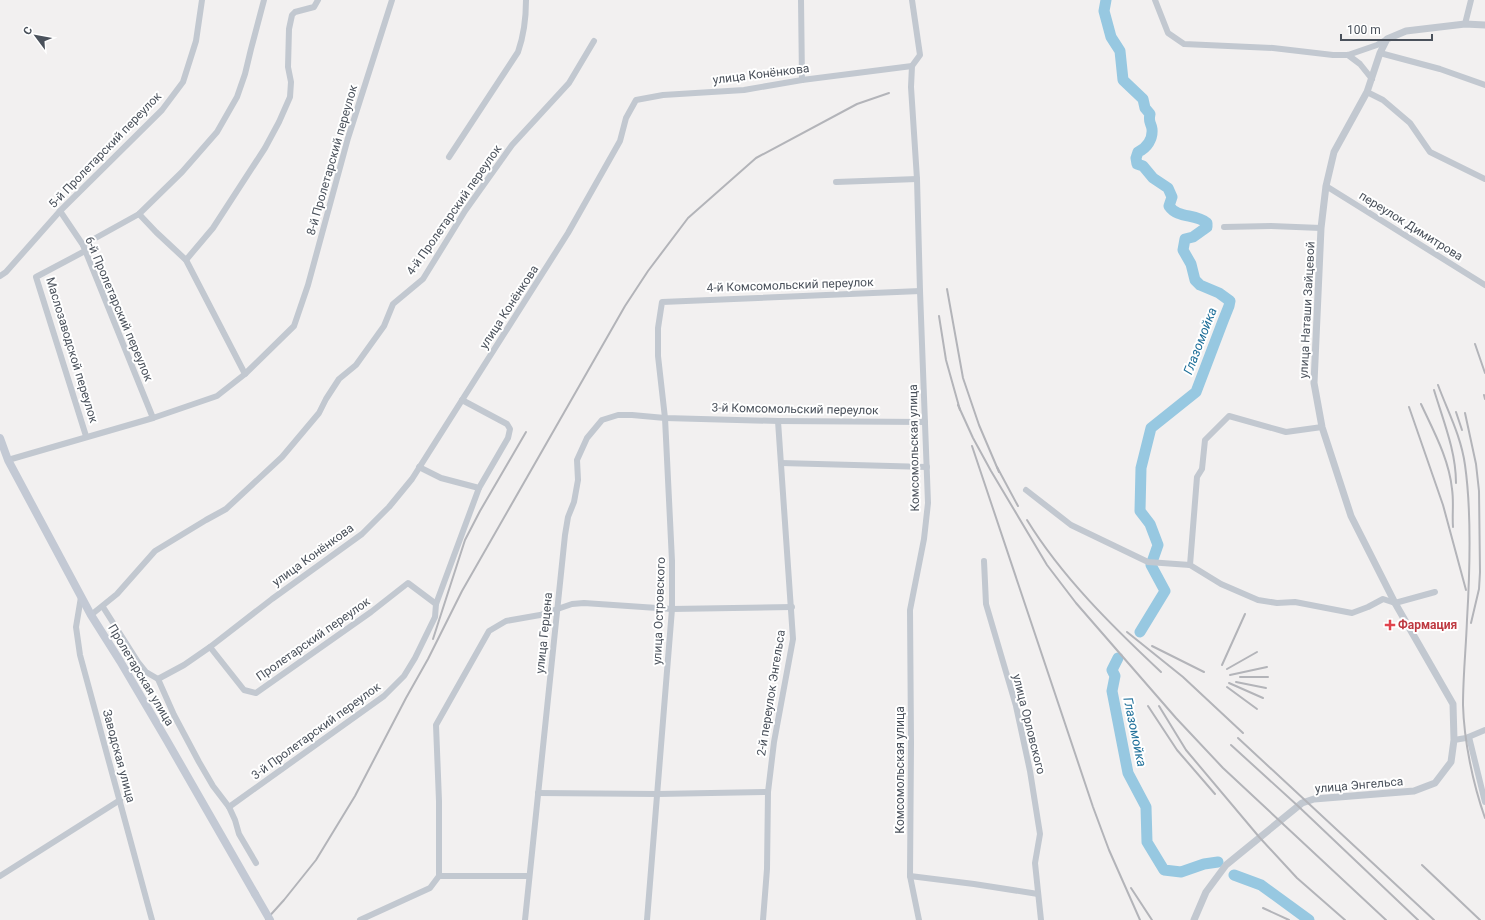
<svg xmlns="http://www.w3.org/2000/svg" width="1485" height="920" viewBox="0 0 1485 920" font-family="Roboto,sans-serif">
	<rect width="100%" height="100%" fill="#f2f0f0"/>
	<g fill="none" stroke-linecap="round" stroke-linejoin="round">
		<g stroke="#97c8e1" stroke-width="11">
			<path d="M1106,0L1104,11L1111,37L1120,51L1123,80L1143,99L1145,108L1150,114C1148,123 1151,122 1152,129C1153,139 1147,148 1138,152L1136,158L1137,164L1143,166L1153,178L1168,188L1172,197L1169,206C1178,219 1195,213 1207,223V227L1193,237L1185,239L1183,250L1191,264L1195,280L1200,285L1219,293L1230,301L1229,306L1223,321L1196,392L1151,428L1141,468L1140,511L1150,524L1158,545L1151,565L1165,591L1140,632"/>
			<polyline points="1118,658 1112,670 1115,676 1112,691 1128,773 1146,807 1147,842 1164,870 1181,872 1204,864 1218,862"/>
			<polyline points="1234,875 1261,885 1309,920"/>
		</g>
		<g stroke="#c2c8d0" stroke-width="6">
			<polyline points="801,0 802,80"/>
			<polyline points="912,0 920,55 912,66 911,87 917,179 920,291 928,503 924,539 910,610 911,743 910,876 919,920"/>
			<polyline points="1155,0 1168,33 1184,44 1273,48 1333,55 1348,55 1377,45 1387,39"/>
			<polyline points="1465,24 1471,0"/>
			<polyline points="1380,53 1440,69 1485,85"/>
			<polyline points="1348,55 1360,64 1372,79"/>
			<polyline points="1367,92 1383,100 1410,123 1430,152 1485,179"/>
			<path d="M449,157L518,52C524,35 526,19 526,0"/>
			<polyline points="836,182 917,179"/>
			<polyline points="1326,186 1485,285"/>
			<polyline points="60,211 83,245 153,418"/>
			<polyline points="139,214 156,232 186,260 245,374"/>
			<polyline points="1224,227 1271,226 1321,228"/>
			<polyline points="83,245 139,214 182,172 217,132 237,97 245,74 251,49 264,0"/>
			<polyline points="85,251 36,277 86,436"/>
			<polyline points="186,260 213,228 265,148 279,122 290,97 291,82 288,67 289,29 292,15 295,12 314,7 318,0"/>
			<polyline points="0,276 6,272 60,211 162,110 183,82 196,41 202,0"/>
			<polyline points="8,460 153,418 217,396 245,374 294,326 308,285 348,138 392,0"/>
			<polyline points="781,463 927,467"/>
			<polyline points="419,467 441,478 479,488 508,438 510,429 507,424 462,400"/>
			<polyline points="1026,490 1071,525 1148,562 1190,565 1221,584 1258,600 1277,603 1295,602 1352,613 1368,607 1383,599 1395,603 1435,592"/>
			<polyline points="984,561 986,604 1016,706 1030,771 1040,834 1035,863 1041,920"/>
			<polyline points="1190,565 1197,477 1202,469 1205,440 1229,416 1286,432 1322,427"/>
			<polyline points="81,597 76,627 80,655 152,920"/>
			<polyline points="103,607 138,662 146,672 158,679 174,715 199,762 213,786 229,807 235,820 239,834 256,863"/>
			<polyline points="91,615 117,594 155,551 206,520 226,509 282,457 319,413 326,399 339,379 356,365 384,326 393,304 423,279 465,211 512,145 569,83 594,41"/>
			<polyline points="210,647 244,690 256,693 371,612 408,583 436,604"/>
			<polyline points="158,679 184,665 210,647 272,599 362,534 389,507 412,479 568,233 620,141 626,118 636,100 663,95 744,90 802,80 912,66"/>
			<polyline points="1469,737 1485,802"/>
			<polyline points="1454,740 1466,738 1485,730"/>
			<polyline points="538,793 658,794 768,792"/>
			<polyline points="229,807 384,696 404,676 415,658 435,617 436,604 479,488"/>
			<polyline points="0,876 120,800"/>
			<polyline points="439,876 439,801 436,725 489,631 506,621 540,615 572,604 584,603 672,609 792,607"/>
			<polyline points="910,876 974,884 1038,894"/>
			<polyline points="360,920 430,888 439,876 529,876"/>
			<polyline points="525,920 565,535 568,517 574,502 578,480 577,460 587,438 602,420 618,415 632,415 665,418 778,421 925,422"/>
			<polyline points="647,920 672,609 672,561 665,418 658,356 658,328 662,302 920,291"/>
			<polyline points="763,920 767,869 768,792 774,742 793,639 778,421"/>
		</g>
		<polyline stroke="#c2c8d0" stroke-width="7" points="1194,920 1206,892 1226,865 1302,803 1314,799 1414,791 1435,783 1451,762 1454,740 1453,704 1395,603 1351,516 1322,427 1314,383 1321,228 1326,186 1334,152 1367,92 1380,53 1387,39 1406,31 1465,24 1485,25"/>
		<polyline stroke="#c3c9d4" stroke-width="8" points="0,438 8,460 91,615 120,661 166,739 255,894"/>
		<g stroke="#b3b4b9" stroke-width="2">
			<polyline points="947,289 963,378 979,425 999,472"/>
			<polyline points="939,316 946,360 960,410"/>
			<polyline points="1475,344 1485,373"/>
			<path d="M1438,385C1448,412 1461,436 1465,465C1472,514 1470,570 1467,620C1466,648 1463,676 1463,705C1464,741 1473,784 1485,818"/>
			<path d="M1434,390C1443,420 1456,451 1456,483"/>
			<polyline points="1484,395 1485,399"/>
			<path d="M1421,404C1434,432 1449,459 1452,489C1454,502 1452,514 1453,527"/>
			<polyline points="958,405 973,438 991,471 1047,565 1076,603 1176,718 1223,768 1386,920"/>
			<polyline points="1409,407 1443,505 1466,590"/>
			<polyline points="1456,412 1462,430"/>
			<polyline points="1465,413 1476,464 1479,491 1480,572 1479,589 1471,623"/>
			<polyline points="972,446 1093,807 1109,850 1140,920"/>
			<polyline points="997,467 1018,506"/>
			<path d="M1027,520C1062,577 1112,626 1161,672"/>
			<polyline points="1127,632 1183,677 1243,733"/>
			<polyline points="433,639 465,540 480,511 526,432"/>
			<polyline points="1152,646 1204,672"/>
			<polyline points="1222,665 1245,614"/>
			<polyline points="1227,669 1257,652"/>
			<polyline points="1230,675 1267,667"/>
			<polyline points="1240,677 1268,677"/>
			<polyline points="1236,682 1266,688"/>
			<polyline points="1229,683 1263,698"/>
			<polyline points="1227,687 1257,709"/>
			<polyline points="1148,706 1177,750 1215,794"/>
			<polyline points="1159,706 1186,750 1260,838 1297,878 1345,920"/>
			<polyline points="1238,738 1434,920"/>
			<polyline points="1231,745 1298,806 1418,920"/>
			<polyline points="1422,865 1480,920"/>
			<polyline points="1131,888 1152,920"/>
			<polyline points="1263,908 1289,920"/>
			<polyline points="266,920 284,900 316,860 355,796 406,698 428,659 462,591 625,306 648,271 688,218 756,158 857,104 889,93"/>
		</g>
		<polyline stroke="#c3c9d4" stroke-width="8" points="255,894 270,920"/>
	</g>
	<path fill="#e0444e" stroke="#fff" stroke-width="1.5" d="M1388 619h4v4h4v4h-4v4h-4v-4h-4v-4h4z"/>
	<g text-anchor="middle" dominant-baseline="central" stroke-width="4" stroke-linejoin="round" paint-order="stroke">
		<g font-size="12" fill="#4a515b" stroke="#fff">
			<text transform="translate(761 74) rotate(-7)">улица Конёнкова</text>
			<text transform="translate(105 150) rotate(-46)">5-й Пролетарский переулок</text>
			<text transform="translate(332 160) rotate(-74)">8-й Пролетарский переулок</text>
			<text transform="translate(454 210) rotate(-55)">4-й Пролетарский переулок</text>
			<text transform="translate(1411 226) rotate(32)">переулок Димитрова</text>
			<text transform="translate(790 285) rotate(-2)">4-й Комсомольский переулок</text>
			<text transform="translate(509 307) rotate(-57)">улица Конёнкова</text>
			<text transform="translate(119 309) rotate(67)">6-й Пролетарский переулок</text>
			<text transform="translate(1307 310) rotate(-87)">улица Наташи Зайцевой</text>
			<text transform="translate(72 350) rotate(73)">Маслозаводской переулок</text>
			<text transform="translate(795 409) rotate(1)">3-й Комсомольский переулок</text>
			<text transform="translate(914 448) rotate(-91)">Комсомольская улица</text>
			<text transform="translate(313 555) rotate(-36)">улица Конёнкова</text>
			<text transform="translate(659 611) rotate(-88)">улица Островского</text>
			<text transform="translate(544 633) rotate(-84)">улица Герцена</text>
			<text transform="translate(313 639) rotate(-35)">Пролетарский переулок</text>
			<text transform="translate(141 675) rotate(59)">Пролетарская улица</text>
			<text transform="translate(771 693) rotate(-81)">2-й переулок Энгельса</text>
			<text transform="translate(1029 724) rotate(76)">улица Орловского</text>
			<text transform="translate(316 731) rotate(-36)">3-й Пролетарский переулок</text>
			<text transform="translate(119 756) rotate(75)">Заводская улица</text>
			<text transform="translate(900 770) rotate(-90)">Комсомольская улица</text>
			<text transform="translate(1359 785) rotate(-5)">улица Энгельса</text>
		</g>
		<g font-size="12" font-weight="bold" fill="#be3a42" stroke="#fff" text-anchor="start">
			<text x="1398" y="625">Фармация</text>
		</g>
		<g font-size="13" font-style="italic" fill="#1e6f99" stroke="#fff">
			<text transform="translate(1200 341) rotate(-69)">Глазомойка</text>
			<text transform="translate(1135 732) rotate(78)">Глазомойка</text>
		</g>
	</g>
	<g transform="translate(36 36) rotate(302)" stroke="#ffffff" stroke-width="3" paint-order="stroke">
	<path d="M0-3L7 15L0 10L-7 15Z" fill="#4a515b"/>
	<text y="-6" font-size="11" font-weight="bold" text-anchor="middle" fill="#4a515b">С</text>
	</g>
	<path d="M1341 34v6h91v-6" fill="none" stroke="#4a515b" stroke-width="2"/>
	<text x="1347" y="34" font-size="12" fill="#4a515b" stroke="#ffffff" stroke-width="3" paint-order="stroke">100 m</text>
</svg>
